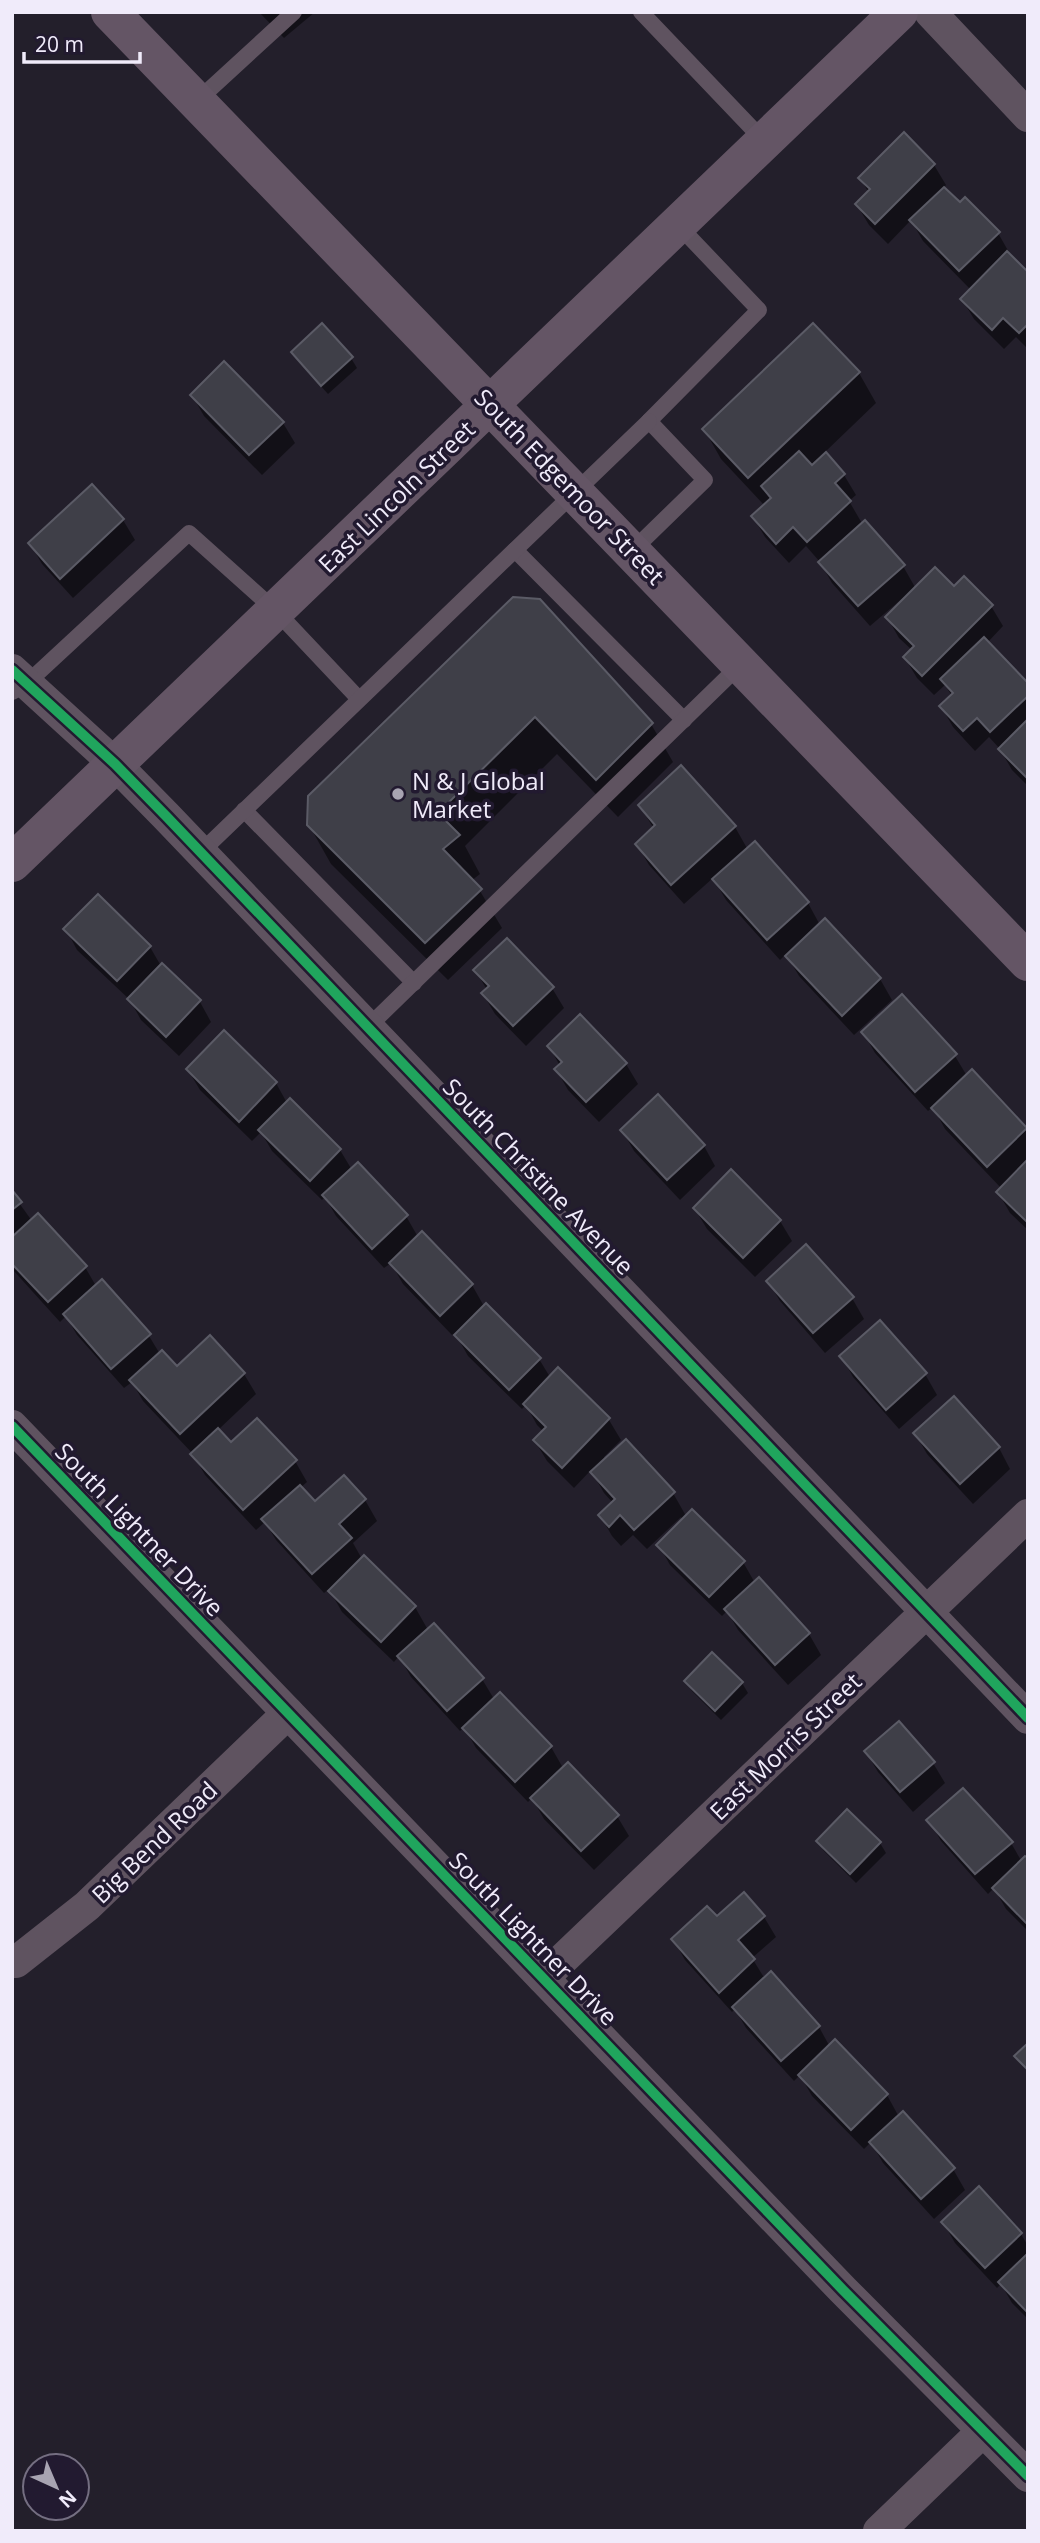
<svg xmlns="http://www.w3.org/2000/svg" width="1040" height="2543" viewBox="0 0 1040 2543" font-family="'Open Sans',sans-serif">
	<rect width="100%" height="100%" fill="#231f2b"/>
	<g fill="#0007">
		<polygon points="259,12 315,12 284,38"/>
		<polygon points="934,165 946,185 943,188 959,205 998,233 1010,254 1008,255 1028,275 1028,349 1016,337 1004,349 974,319 962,299 971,290 923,241 911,220 888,244 869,225 857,205 869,193 860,178"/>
		<polygon points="293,352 351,358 357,368 328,394 299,362"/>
		<polygon points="859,373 876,403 824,453 844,475 856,495 849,501 863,525 903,566 916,589 954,588 991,606 1003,626 987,643 1028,686 1028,786 1012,770 1000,749 989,737 975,751 953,727 941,706 952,696 945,685 934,695 917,678 905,658 912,650 899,638 887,617 906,599 904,597 870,626 832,583 820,562 806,546 789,563 765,537 753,517 765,506 721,459 704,429"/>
		<polygon points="192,395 283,423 295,443 262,475 204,416"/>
		<polygon points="92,487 123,520 135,540 73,598 42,564 30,543"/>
		<polygon points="513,599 651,724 673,762 618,817 557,754 465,846 480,874 471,881 480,891 502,928 448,980 331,864 309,825"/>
		<polygon points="640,806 735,827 748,850 808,903 820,925 824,921 880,979 892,1000 854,1035 799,976 786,954 780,960 726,900 713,878 684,904 649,865 637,844 654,829"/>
		<polygon points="98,896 150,947 161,966 200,1002 211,1022 179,1056 141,1020 130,1000 77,950 66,929"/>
		<polygon points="476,971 552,988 564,1008 526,1046 495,1014 483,994 487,990"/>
		<polygon points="902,997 955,1056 967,1076 972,1072 1028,1132 1028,1230 1010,1213 998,1192 1001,1188 945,1129 933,1107 928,1111 875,1053 863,1032"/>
		<polygon points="224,1033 276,1083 287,1103 340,1150 352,1170 406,1216 418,1237 472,1285 485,1308 539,1359 550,1377 558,1369 609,1420 621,1440 604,1457 606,1460 673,1493 686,1516 743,1562 755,1583 759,1579 809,1634 821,1655 788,1685 738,1630 727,1611 722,1616 670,1565 659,1545 683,1520 681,1517 647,1549 633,1535 621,1546 612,1536 600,1515 613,1503 604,1493 591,1470 574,1488 547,1461 535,1441 544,1432 537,1425 526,1405 522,1409 468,1356 455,1333 452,1335 403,1284 391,1263 384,1268 336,1216 325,1197 322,1200 272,1151 261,1132 252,1141 200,1090 188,1070"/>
		<polygon points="549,1046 626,1064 638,1084 599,1122 568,1090 556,1069 560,1066"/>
		<polygon points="622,1130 704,1146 715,1166 680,1200 634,1151"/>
		<polygon points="12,1193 32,1221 85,1267 96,1286 149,1336 160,1354 177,1369 244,1374 256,1394 218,1430 231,1445 295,1461 307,1482 300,1488 315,1503 344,1477 365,1500 377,1521 353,1543 362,1559 415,1607 428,1630 482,1679 494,1699 500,1694 551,1747 563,1768 617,1816 629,1836 594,1870 544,1819 532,1798 528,1802 476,1748 464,1727 460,1731 411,1677 399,1656 394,1662 342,1612 329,1589 324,1593 276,1540 265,1522 256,1530 205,1475 193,1454 143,1401 132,1382 124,1388 77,1335 66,1316 60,1322 13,1270"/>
		<polygon points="695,1209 780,1221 792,1241 755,1277 707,1229"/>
		<polygon points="768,1281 852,1298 864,1319 825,1353 780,1301"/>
		<polygon points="842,1357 925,1374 937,1395 899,1429 853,1377"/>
		<polygon points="954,1398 999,1448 1010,1469 973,1504 927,1454 915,1433"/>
		<polygon points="686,1681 742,1683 748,1693 721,1720 692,1691"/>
		<polygon points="866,1752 933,1763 945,1783 913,1812 878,1772"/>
		<polygon points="929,1820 1011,1843 1022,1862 1028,1861 1028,1931 1006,1909 994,1888 988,1894 941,1841"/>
		<polygon points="818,1841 880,1843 886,1853 856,1883 824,1851"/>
		<polygon points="764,1917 776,1937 752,1958 765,1979 771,1974 819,2027 830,2047 887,2095 899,2117 953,2169 965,2190 934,2219 883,2163 871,2142 864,2149 812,2096 800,2075 794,2081 746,2028 735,2009 732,2012 685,1960 673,1939 717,1919"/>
		<polygon points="943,2222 1021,2234 1028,2246 1028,2319 1012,2303 1001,2284 997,2288 955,2243"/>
	</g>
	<g fill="#3f3f48" stroke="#5b5b66" stroke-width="2">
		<polygon points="904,132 935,164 875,224 855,204 870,189 858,178"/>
		<polygon points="944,187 960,202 965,197 1000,232 959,271 909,220"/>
		<polygon points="1007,251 1028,272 1028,324 1019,333 1003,318 992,330 960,299"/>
		<polygon points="322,323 353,357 321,386 291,352"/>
		<polygon points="813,323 860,372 748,478 702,429"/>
		<polygon points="224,361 284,422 249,455 190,395"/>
		<polygon points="799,451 812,465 826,452 845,474 835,483 851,501 807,542 793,527 776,544 751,516 771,498 761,486"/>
		<polygon points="92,484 124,519 60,579 28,543"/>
		<polygon points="865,520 905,565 858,606 818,562"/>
		<polygon points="935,567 954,586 964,576 993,605 922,676 903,657 914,646 885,617"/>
		<polygon points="513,597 540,599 653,723 596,780 535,717 438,813 460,835 443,849 482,889 425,943 307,825 308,796"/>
		<polygon points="984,637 1028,683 1028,696 990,732 977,718 963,731 939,706 953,693 940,679"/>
		<polygon points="1028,719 1028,779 998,749"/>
		<polygon points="681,765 736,826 671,885 635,844 655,825 638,805"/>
		<polygon points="755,841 809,902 767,940 712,879"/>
		<polygon points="98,894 151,946 117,981 63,929"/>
		<polygon points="825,918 881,978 842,1016 785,956"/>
		<polygon points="507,938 554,987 513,1026 481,993 489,986 473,970"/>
		<polygon points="162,963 201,1000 166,1037 127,999"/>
		<polygon points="902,994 957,1054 915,1092 861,1032"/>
		<polygon points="580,1014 627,1063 586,1102 554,1069 562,1062 547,1046"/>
		<polygon points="224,1030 277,1082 239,1122 186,1069"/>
		<polygon points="972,1069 1027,1128 987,1167 931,1108"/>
		<polygon points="658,1094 705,1145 667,1180 620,1130"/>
		<polygon points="290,1098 341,1149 310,1181 258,1130"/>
		<polygon points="1028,1159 1028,1223 996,1192"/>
		<polygon points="358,1162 408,1215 372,1249 322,1195"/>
		<polygon points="731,1169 781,1220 743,1258 693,1208"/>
		<polygon points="12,1190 22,1202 12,1210"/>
		<polygon points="38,1213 87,1266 48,1302 12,1264 12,1237"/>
		<polygon points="422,1231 473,1284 440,1316 389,1263"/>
		<polygon points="806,1244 854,1297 813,1333 766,1281"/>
		<polygon points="102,1279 151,1334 111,1369 63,1314"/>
		<polygon points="486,1303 541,1358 509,1390 454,1335"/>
		<polygon points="880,1320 927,1373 886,1410 839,1356"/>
		<polygon points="210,1335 245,1373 180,1434 129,1380 162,1350 177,1366"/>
		<polygon points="558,1367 610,1418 562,1468 533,1440 546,1427 523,1404"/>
		<polygon points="954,1396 1000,1447 960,1484 913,1433"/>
		<polygon points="257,1418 297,1460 243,1510 190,1454 218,1428 231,1442"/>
		<polygon points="626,1439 675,1492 634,1530 620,1515 609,1527 598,1515 615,1499 590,1472"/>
		<polygon points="344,1475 366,1499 339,1524 352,1538 312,1574 261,1519 300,1485 315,1501"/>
		<polygon points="692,1509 745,1561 709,1597 656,1545"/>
		<polygon points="364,1555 416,1606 381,1642 328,1591"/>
		<polygon points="759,1577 810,1633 775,1665 724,1609"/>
		<polygon points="434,1623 484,1678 447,1711 397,1656"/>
		<polygon points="712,1652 743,1682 715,1711 684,1681"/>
		<polygon points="500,1692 552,1746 515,1782 462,1728"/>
		<polygon points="899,1721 935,1762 900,1792 864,1751"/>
		<polygon points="568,1762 619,1815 581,1851 530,1798"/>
		<polygon points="963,1788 1013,1842 975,1874 926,1820"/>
		<polygon points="847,1809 881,1842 850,1874 816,1841"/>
		<polygon points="1025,1856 1028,1858 1028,1925 992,1888"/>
		<polygon points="744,1892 765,1916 738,1940 755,1959 719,1993 671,1939 707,1906 717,1916"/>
		<polygon points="771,1971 820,2026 781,2061 732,2007"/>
		<polygon points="835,2039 888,2094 851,2130 798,2075"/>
		<polygon points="1028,2043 1028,2070 1014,2056"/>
		<polygon points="903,2111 955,2168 921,2199 869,2142"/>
		<polygon points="979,2186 1022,2233 985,2268 941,2222"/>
		<polygon points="1028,2253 1028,2313 998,2282"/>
	</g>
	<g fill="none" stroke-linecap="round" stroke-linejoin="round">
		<g stroke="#5f5360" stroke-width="16">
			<polyline points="641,12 765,142"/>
			<polyline points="197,101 294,12"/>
			<polyline points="515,550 684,720"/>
			<polyline points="632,551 705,480 649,421 759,310 678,225"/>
			<polyline points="12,692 26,684 189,533 276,611 359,699"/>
			<polyline points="244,810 414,983"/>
			<polyline points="201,852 649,421"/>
			<polyline points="368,1027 741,664"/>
		</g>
		<g stroke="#5f5360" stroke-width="32">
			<polyline points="930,12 1028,116"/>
			<polyline points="12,670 115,764 166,816 1028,1718"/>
			<polyline points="12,1426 843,2290 1028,2476"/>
			<polyline points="12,1962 16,1962 87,1906 288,1713"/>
			<polyline points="543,1978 1028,1515"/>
			<polyline points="879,2531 983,2431"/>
		</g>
		<g stroke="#645565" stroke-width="38">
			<polyline points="110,12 1028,962"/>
			<polyline points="12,863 899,12"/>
		</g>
		<defs>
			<g id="cycleway">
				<polyline points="12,670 115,764 166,816 1028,1718"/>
				<polyline points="12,1426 843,2290 1028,2476"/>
			</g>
		</defs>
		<use href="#cycleway" stroke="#221a30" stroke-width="15"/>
		<use href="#cycleway" stroke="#20a55d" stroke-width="10"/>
	</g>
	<circle fill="#a8a4b2" stroke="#221a30" stroke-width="2.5" cx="398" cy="794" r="7"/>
	<g text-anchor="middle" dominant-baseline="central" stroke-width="7" stroke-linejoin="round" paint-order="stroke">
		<g font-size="24" fill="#f0ebfa" stroke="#221a30">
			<text transform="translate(570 486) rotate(46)">South Edgemoor Street</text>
			<text transform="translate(396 496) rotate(-44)">East Lincoln Street</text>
			<text transform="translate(539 1176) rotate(46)">South Christine Avenue</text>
			<text transform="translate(140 1529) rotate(46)">South Lightner Drive</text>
			<text transform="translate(785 1746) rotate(-44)">East Morris Street</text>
			<text transform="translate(154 1842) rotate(-44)">Big Bend Road</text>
			<text transform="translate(534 1938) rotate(46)">South Lightner Drive</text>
		</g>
		<g font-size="24" fill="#f0ebfa" stroke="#221a30" text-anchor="start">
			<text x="412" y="780">N &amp; J Global<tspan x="412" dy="28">Market</tspan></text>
		</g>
	</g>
	<rect width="1040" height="2543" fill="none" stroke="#f0ebfa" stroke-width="28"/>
	<g transform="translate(56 2487) rotate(136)"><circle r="33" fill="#221a30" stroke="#746e81" stroke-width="2"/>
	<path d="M0-5L12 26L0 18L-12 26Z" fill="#a8a4b2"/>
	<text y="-10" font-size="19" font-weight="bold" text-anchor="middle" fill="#f0ebfa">N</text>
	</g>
	<path d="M24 52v10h116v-10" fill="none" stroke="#f0ebfa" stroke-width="3.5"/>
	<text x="35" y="52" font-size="21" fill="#f0ebfa" stroke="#221a30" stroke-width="5" paint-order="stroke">20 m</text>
</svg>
